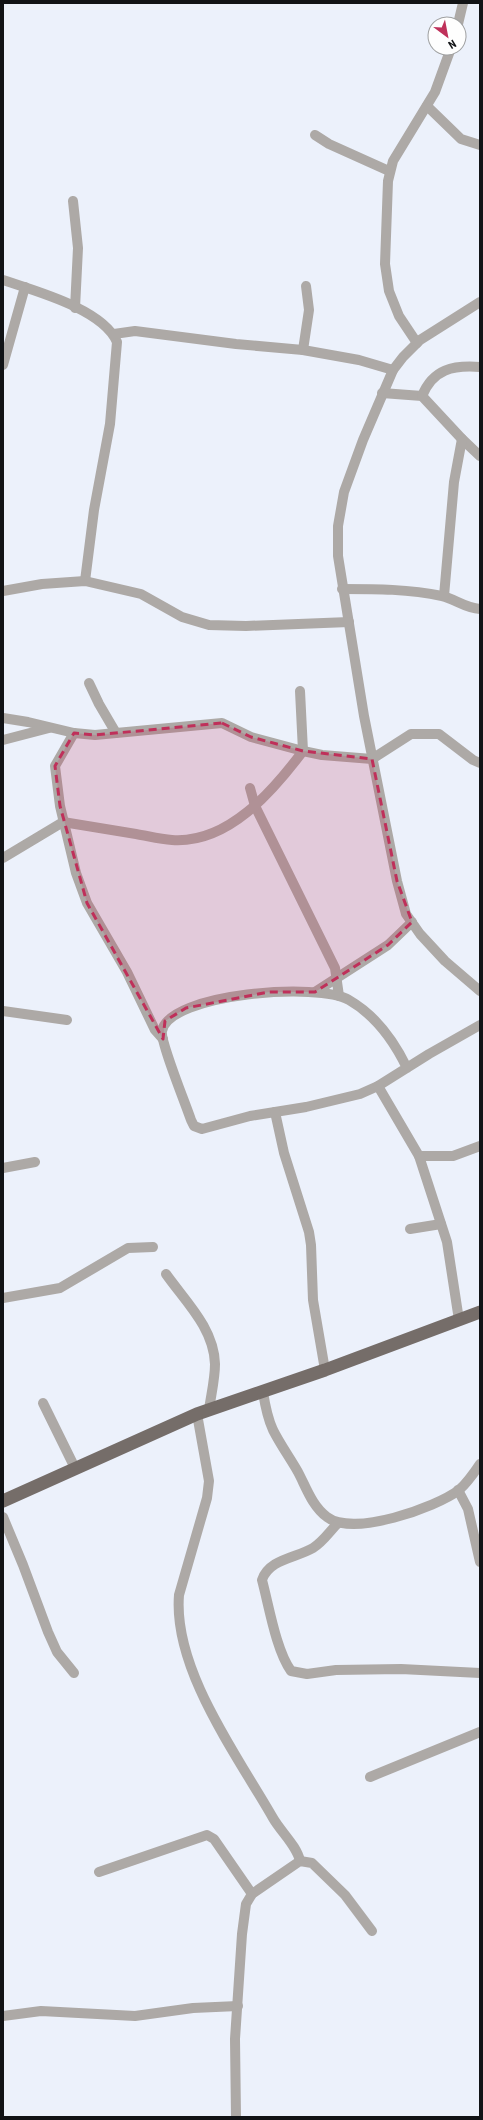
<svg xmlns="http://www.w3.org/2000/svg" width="483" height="2120" viewBox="0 0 483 2120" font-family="'Roboto Condensed',sans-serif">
	<rect width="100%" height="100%" fill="#ecf1fb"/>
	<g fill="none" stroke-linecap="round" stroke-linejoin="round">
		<g stroke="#ada9a6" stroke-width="10">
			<polyline points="458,24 463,3"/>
			<polyline points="427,106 461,139 480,145"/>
			<polyline points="315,135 329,144 389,171"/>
			<polyline points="73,201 78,248 75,308"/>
			<path d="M3,280C35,291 103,309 117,342L110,424L94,510L85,581"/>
			<polyline points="480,302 420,340 403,357 393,370 363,440 344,492 338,526 338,556 364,716 397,881 406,914 420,934 445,961 480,991"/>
			<polyline points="114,334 135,331 236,344 303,350 359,360 393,370"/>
			<polyline points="417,343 399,316 389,291 385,264 388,181 393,161 435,92 451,48"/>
			<polyline points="303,350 309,310 306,286"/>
			<polyline points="3,365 25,287"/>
			<polyline points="382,393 422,396 462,439 480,456"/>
			<path d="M422,396C433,369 453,365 480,367"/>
			<path d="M342,589C376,589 409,589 442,596C455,599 465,608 480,609"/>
			<polyline points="3,591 42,584 85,581 141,594 182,617 209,625 246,626 349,622"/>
			<polyline points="444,596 454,482 462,439"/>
			<polyline points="89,683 99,704 116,733"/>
			<polyline points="3,718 28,722 74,733 95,735 222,723 251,737 303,751 322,755 372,759 411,734 439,734 473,760 480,763"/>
			<polyline points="74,733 55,766 60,806 76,873 87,903 127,972 155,1030 163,1039"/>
			<polyline points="3,740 49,728"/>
			<polyline points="250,788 255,806 335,968 339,996"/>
			<path d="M3,858L63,822C87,826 112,830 136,834C148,836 160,839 172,840C228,844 273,791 303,751L300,691"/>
			<polyline points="315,992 388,945 412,922"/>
			<polyline points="3,1011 67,1020"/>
			<path d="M407,1068C394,1041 375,1015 349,1000C320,982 169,993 162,1031C160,1041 186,1105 191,1120L194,1126L202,1129L250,1116L306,1107L360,1094L378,1086L429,1054L480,1025"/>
			<polyline points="378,1086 419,1156 453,1156 480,1146"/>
			<polyline points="275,1112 284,1153 309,1232 311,1245 313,1300 325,1370"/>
			<polyline points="419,1156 447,1242 459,1320"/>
			<polyline points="3,1168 35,1162"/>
			<polyline points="410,1229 441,1224"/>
			<path d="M166,1274C185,1301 214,1328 215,1364C215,1379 211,1395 209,1410"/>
			<polyline points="3,1298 60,1288 128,1248 153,1247"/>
			<path d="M263,1392C265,1405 267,1417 273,1430C280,1444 290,1458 298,1472C306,1487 312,1506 327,1517C353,1537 435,1508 459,1490C467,1483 474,1473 480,1464"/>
			<polyline points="43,1403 75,1468"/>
			<path d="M197,1414L209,1481L207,1498L179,1595C173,1669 237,1755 273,1818C281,1832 297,1846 300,1861"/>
			<polyline points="458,1490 468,1509 480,1562"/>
			<polyline points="3,1517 23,1565 48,1632 57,1652 74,1673"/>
			<path d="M338,1523C330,1531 323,1542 313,1548C296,1558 269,1559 262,1580C269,1606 276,1650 291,1671L307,1674L336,1670L401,1669L480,1673"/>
			<polyline points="370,1777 480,1732"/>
			<polyline points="99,1872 207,1835 214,1839 252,1894"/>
			<polyline points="3,2016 41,2011 135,2016 193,2008 238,2006"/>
			<polyline points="236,2117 235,2039 242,1934 246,1904 252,1894 300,1861 312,1863 345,1895 372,1931"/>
		</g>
		<polyline stroke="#756d69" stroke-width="13" points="3,1501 197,1414 325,1370 480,1312"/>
	</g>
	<path fill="#bf305a" fill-opacity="0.2" stroke="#bf305a" stroke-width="3" stroke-dasharray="8 5" stroke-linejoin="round" d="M222,723L251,737L303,751L372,759L397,881L412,922L388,945L315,992H269L186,1008L165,1021L163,1039L87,903L60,806L55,766L74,733L95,735Z"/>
	<rect width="483" height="2120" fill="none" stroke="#111316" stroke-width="8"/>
	<g transform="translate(447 36) rotate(148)"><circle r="19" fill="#fefefe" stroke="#9fa0a1"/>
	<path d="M0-3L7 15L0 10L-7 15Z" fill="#bf305a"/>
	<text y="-6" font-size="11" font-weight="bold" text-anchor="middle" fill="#111316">N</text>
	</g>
</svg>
